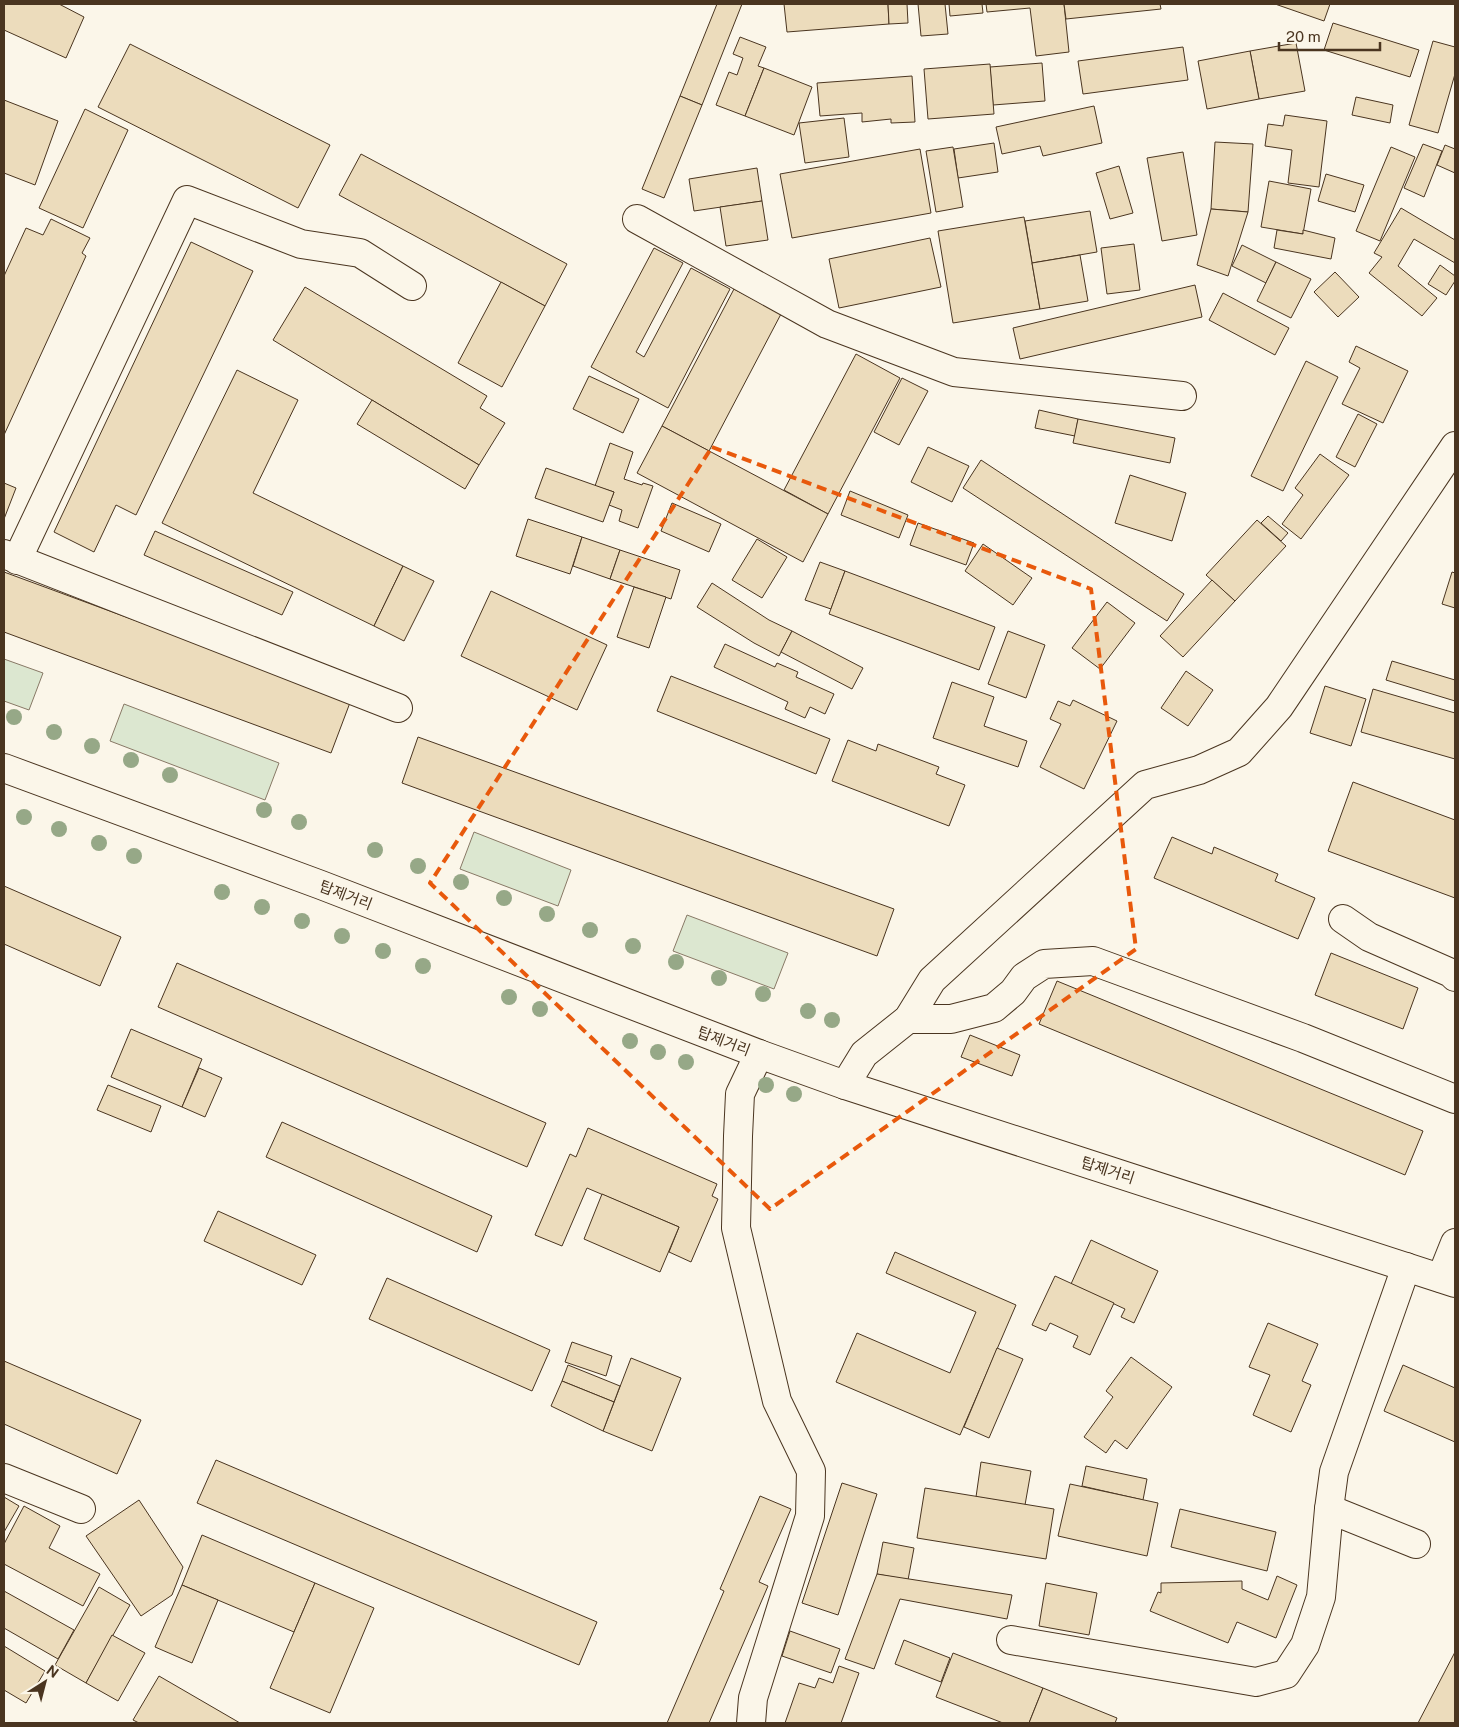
<svg xmlns="http://www.w3.org/2000/svg" width="1459" height="1727" viewBox="0 0 1459 1727" font-family="'Public Sans','Noto Sans KR',sans-serif">
	<rect width="100%" height="100%" fill="#fbf6e9"/>
	<g fill="#dce7d0" stroke="#887966">
		<polygon points="4,659 43,673 29,710 4,701"/>
		<polygon points="124,704 279,763 265,800 110,741"/>
		<polygon points="474,832 571,870 558,906 460,869"/>
		<polygon points="687,915 788,953 774,989 673,951"/>
	</g>
	<g fill="#ecdcbc" stroke="#4a3520">
		<polygon points="4,4 59,4 84,17 66,58 4,30"/>
		<polygon points="717,4 742,4 702,105 680,96"/>
		<polygon points="784,4 888,4 889,24 787,32"/>
		<polygon points="888,4 907,4 908,23 889,24"/>
		<polygon points="918,4 945,4 948,34 921,36"/>
		<polygon points="949,4 982,4 983,13 950,16"/>
		<polygon points="986,4 1064,4 1069,52 1036,56 1030,8 987,12"/>
		<polygon points="1064,4 1160,4 1161,9 1066,19"/>
		<polygon points="1275,4 1330,4 1324,21"/>
		<polygon points="1333,23 1419,50 1410,77 1324,50"/>
		<polygon points="740,37 766,47 758,66 764,68 745,116 716,105 729,72 737,75 743,58 733,54"/>
		<polygon points="1433,41 1455,47 1455,74 1438,133 1409,125"/>
		<polygon points="1296,43 1305,91 1259,99 1250,51"/>
		<polygon points="130,44 330,145 298,208 98,107"/>
		<polygon points="1183,47 1188,80 1083,94 1078,61"/>
		<polygon points="1250,51 1259,99 1207,109 1198,61"/>
		<polygon points="1042,63 1045,101 993,105 990,67"/>
		<polygon points="990,64 994,114 928,119 924,69"/>
		<polygon points="764,68 812,87 794,135 745,116"/>
		<polygon points="912,76 915,122 891,123 891,119 862,122 862,113 820,116 817,83"/>
		<polygon points="680,96 702,105 664,198 642,189"/>
		<polygon points="1356,97 1393,105 1390,123 1352,115"/>
		<polygon points="4,100 58,121 35,185 4,173"/>
		<polygon points="1094,106 1102,143 1043,156 1040,146 1002,154 996,127"/>
		<polygon points="85,109 128,130 83,228 39,208"/>
		<polygon points="1285,115 1327,121 1319,187 1288,183 1292,150 1265,146 1268,124 1283,126"/>
		<polygon points="844,118 849,157 805,163 799,123"/>
		<polygon points="1215,142 1253,144 1248,212 1211,209"/>
		<polygon points="994,143 998,172 958,178 954,149"/>
		<polygon points="1423,144 1442,151 1424,197 1404,188"/>
		<polygon points="1445,145 1455,149 1455,173 1437,165"/>
		<polygon points="953,147 963,207 936,212 926,151"/>
		<polygon points="1391,147 1415,157 1380,241 1356,231"/>
		<polygon points="920,149 931,213 792,238 780,174"/>
		<polygon points="1183,152 1197,235 1162,241 1147,158"/>
		<polygon points="361,154 567,264 545,306 339,195"/>
		<polygon points="1119,166 1133,213 1110,219 1096,173"/>
		<polygon points="757,168 762,201 694,211 689,179"/>
		<polygon points="1326,174 1364,185 1355,212 1318,201"/>
		<polygon points="1269,181 1311,189 1303,234 1261,227"/>
		<polygon points="762,201 768,240 726,246 720,207"/>
		<polygon points="1401,208 1455,240 1455,263 1414,239 1398,266 1437,298 1422,316 1369,273 1382,257 1374,253"/>
		<polygon points="1211,209 1248,212 1228,276 1197,265"/>
		<polygon points="1090,211 1097,252 1032,263 1025,221"/>
		<polygon points="1024,217 1040,309 953,323 938,231"/>
		<polygon points="51,219 90,238 82,253 86,256 4,435 4,276 26,228 43,235"/>
		<polygon points="1277,230 1303,234 1303,230 1335,238 1331,259 1274,248"/>
		<polygon points="930,238 941,287 839,308 829,259"/>
		<polygon points="191,242 253,271 136,515 116,505 94,552 54,532"/>
		<polygon points="1134,244 1140,290 1107,294 1101,248"/>
		<polygon points="1242,245 1276,262 1266,283 1232,266"/>
		<polygon points="654,248 683,263 636,352 644,357 691,268 730,289 668,408 591,367"/>
		<polygon points="1080,255 1088,301 1040,309 1032,263"/>
		<polygon points="1276,262 1311,279 1291,318 1257,301"/>
		<polygon points="1440,265 1455,276 1455,281 1446,295 1428,284"/>
		<polygon points="1335,272 1359,297 1338,317 1314,292"/>
		<polygon points="501,282 545,306 502,387 458,363"/>
		<polygon points="1195,285 1202,317 1020,359 1013,328"/>
		<polygon points="305,287 487,396 480,408 505,423 479,465 273,340"/>
		<polygon points="734,289 781,314 709,451 662,426"/>
		<polygon points="1223,293 1289,328 1275,355 1209,320"/>
		<polygon points="1356,346 1408,371 1383,423 1342,404 1360,368 1349,362"/>
		<polygon points="856,354 900,378 828,514 784,490"/>
		<polygon points="1306,361 1338,377 1283,491 1251,476"/>
		<polygon points="237,370 298,400 253,493 403,566 374,626 162,523"/>
		<polygon points="589,376 639,399 623,433 573,409"/>
		<polygon points="902,378 928,391 899,445 874,432"/>
		<polygon points="372,400 479,465 465,489 357,424"/>
		<polygon points="1039,410 1078,419 1075,436 1035,428"/>
		<polygon points="1358,414 1377,424 1355,467 1336,457"/>
		<polygon points="1078,419 1175,438 1170,463 1073,443"/>
		<polygon points="662,426 828,514 803,562 637,473"/>
		<polygon points="610,443 633,452 624,479 642,485 643,483 653,486 638,528 619,521 622,510 609,505 614,492 595,486"/>
		<polygon points="928,447 969,466 952,502 911,482"/>
		<polygon points="1320,454 1349,475 1301,539 1282,524 1303,495 1295,488"/>
		<polygon points="981,460 1184,594 1167,621 963,488"/>
		<polygon points="546,468 614,492 603,522 535,498"/>
		<polygon points="1130,475 1186,493 1172,541 1115,523"/>
		<polygon points="4,483 16,488 4,519"/>
		<polygon points="850,491 908,515 899,538 841,515"/>
		<polygon points="672,503 721,524 709,552 661,531"/>
		<polygon points="1268,516 1288,533 1281,541 1261,523"/>
		<polygon points="528,519 582,537 570,574 516,556"/>
		<polygon points="1257,520 1286,546 1235,601 1206,575"/>
		<polygon points="918,523 974,543 966,565 910,545"/>
		<polygon points="155,531 293,592 282,615 144,555"/>
		<polygon points="582,537 620,550 610,579 573,566"/>
		<polygon points="757,539 787,557 762,598 732,580"/>
		<polygon points="983,544 1032,578 1013,605 965,571"/>
		<polygon points="620,550 680,570 671,599 610,579"/>
		<polygon points="820,562 845,571 831,609 805,600"/>
		<polygon points="403,566 434,581 404,641 374,626"/>
		<polygon points="845,571 995,627 979,670 829,614"/>
		<polygon points="4,572 351,700 331,753 4,632"/>
		<polygon points="1452,572 1455,573 1455,608 1442,604"/>
		<polygon points="1212,580 1235,601 1183,657 1160,636"/>
		<polygon points="712,583 769,620 792,631 779,656 754,643 697,607"/>
		<polygon points="634,587 666,597 649,648 617,637"/>
		<polygon points="491,591 607,645 577,710 461,656"/>
		<polygon points="1107,602 1135,623 1100,669 1072,648"/>
		<polygon points="792,631 863,668 852,689 781,652"/>
		<polygon points="1008,631 1045,645 1026,698 988,684"/>
		<polygon points="725,644 775,667 777,663 798,672 796,677 834,694 825,714 810,707 805,718 785,709 788,702 714,667"/>
		<polygon points="1392,661 1455,680 1455,701 1386,680"/>
		<polygon points="1186,671 1213,690 1188,726 1161,708"/>
		<polygon points="671,676 830,739 816,774 657,711"/>
		<polygon points="952,682 994,697 984,726 1027,741 1018,767 933,738"/>
		<polygon points="1325,686 1366,699 1351,746 1310,733"/>
		<polygon points="1373,689 1455,713 1455,759 1361,732"/>
		<polygon points="1073,700 1117,721 1084,789 1040,767 1061,724 1050,719 1058,701 1070,706"/>
		<polygon points="418,737 894,909 877,956 402,783"/>
		<polygon points="848,740 876,751 878,744 939,767 936,774 965,785 949,826 832,781"/>
		<polygon points="1353,782 1455,820 1455,898 1328,851"/>
		<polygon points="1172,837 1212,854 1214,847 1278,874 1275,881 1315,898 1298,939 1154,878"/>
		<polygon points="4,886 121,937 100,986 4,944"/>
		<polygon points="1331,953 1418,988 1403,1029 1315,995"/>
		<polygon points="177,963 546,1123 527,1167 158,1007"/>
		<polygon points="1057,981 1423,1131 1405,1175 1039,1024"/>
		<polygon points="131,1029 202,1059 182,1107 111,1077"/>
		<polygon points="970,1035 1020,1055 1012,1076 961,1057"/>
		<polygon points="199,1068 222,1078 205,1117 182,1107"/>
		<polygon points="108,1085 161,1106 151,1132 97,1110"/>
		<polygon points="282,1122 492,1216 477,1252 266,1157"/>
		<polygon points="588,1128 717,1184 712,1196 718,1199 691,1262 669,1252 679,1227 587,1188 562,1246 535,1235 570,1154 576,1157"/>
		<polygon points="602,1194 679,1227 660,1272 584,1239"/>
		<polygon points="218,1211 316,1255 302,1285 204,1241"/>
		<polygon points="1091,1240 1158,1271 1134,1323 1121,1317 1125,1309 1071,1284"/>
		<polygon points="895,1252 1016,1305 960,1435 836,1382 857,1333 950,1373 976,1312 886,1273"/>
		<polygon points="1055,1276 1114,1303 1090,1355 1073,1347 1078,1336 1050,1323 1046,1331 1032,1325"/>
		<polygon points="387,1278 550,1350 532,1391 369,1319"/>
		<polygon points="1268,1323 1318,1344 1302,1381 1311,1385 1291,1432 1253,1415 1270,1375 1249,1367"/>
		<polygon points="572,1342 612,1356 606,1376 565,1362"/>
		<polygon points="997,1348 1023,1359 989,1438 964,1427"/>
		<polygon points="1131,1357 1172,1387 1127,1449 1115,1440 1106,1453 1084,1437 1113,1397 1106,1391"/>
		<polygon points="631,1358 681,1378 652,1451 603,1431"/>
		<polygon points="4,1361 141,1420 117,1474 4,1424"/>
		<polygon points="568,1365 620,1386 614,1402 562,1381"/>
		<polygon points="1403,1365 1455,1388 1455,1442 1384,1411"/>
		<polygon points="562,1381 614,1402 603,1431 551,1406"/>
		<polygon points="216,1460 597,1622 579,1665 197,1503"/>
		<polygon points="981,1462 1031,1471 1025,1505 976,1497"/>
		<polygon points="1086,1466 1147,1479 1143,1500 1082,1486"/>
		<polygon points="842,1483 877,1494 838,1615 802,1603"/>
		<polygon points="1070,1484 1158,1503 1147,1556 1058,1536"/>
		<polygon points="925,1488 1054,1509 1046,1559 917,1538"/>
		<polygon points="760,1496 791,1509 759,1582 768,1586 709,1723 667,1723 724,1591 720,1589"/>
		<polygon points="4,1497 19,1506 4,1532"/>
		<polygon points="139,1500 183,1567 172,1595 141,1616 86,1536"/>
		<polygon points="24,1506 60,1526 49,1548 100,1574 83,1606 4,1564 4,1544"/>
		<polygon points="1180,1509 1276,1532 1267,1571 1171,1547"/>
		<polygon points="202,1535 315,1583 294,1632 182,1585"/>
		<polygon points="883,1542 914,1548 908,1580 877,1574"/>
		<polygon points="877,1574 1012,1595 1007,1619 900,1599 874,1669 845,1659"/>
		<polygon points="1277,1576 1297,1585 1276,1638 1237,1622 1228,1643 1150,1611 1158,1592 1161,1593 1161,1583 1242,1581 1242,1589 1268,1600"/>
		<polygon points="315,1583 374,1608 330,1713 270,1688"/>
		<polygon points="1046,1583 1097,1593 1089,1635 1039,1626"/>
		<polygon points="182,1585 218,1600 192,1663 155,1647"/>
		<polygon points="99,1587 130,1605 86,1683 55,1665"/>
		<polygon points="4,1591 74,1630 58,1659 4,1628"/>
		<polygon points="790,1631 840,1649 831,1673 782,1656"/>
		<polygon points="112,1635 145,1653 118,1701 86,1683"/>
		<polygon points="904,1640 950,1658 941,1682 895,1664"/>
		<polygon points="4,1646 45,1671 26,1703 4,1690"/>
		<polygon points="1455,1652 1455,1723 1418,1723"/>
		<polygon points="953,1653 1043,1688 1029,1723 1003,1723 936,1697"/>
		<polygon points="839,1666 859,1673 841,1723 785,1723 799,1683 815,1688 819,1678 833,1683"/>
		<polygon points="159,1676 240,1723 139,1723 133,1720"/>
		<polygon points="1043,1688 1117,1718 1115,1723 1029,1723"/>
	</g>
	<g fill="none" stroke-linecap="round" stroke-linejoin="round">
		<defs>
			<g id="minor">
				<polyline points="637,219 827,324 954,372 1182,396"/>
				<polyline points="4,554 398,708"/>
				<polyline points="17,560 187,200 301,244 360,253 412,286"/>
				<polyline points="1343,919 1369,937 1451,973 1455,977"/>
				<polyline points="908,1019 951,1019 994,1008 1013,992 1024,977 1044,964 1093,961 1303,1038 1455,1099"/>
				<polyline points="845,1085 864,1054 908,1019 932,980 1145,785 1199,770 1239,752 1279,707 1455,446"/>
				<polyline points="1441,1278 1455,1243"/>
				<polyline points="4,1478 81,1509"/>
				<polyline points="1329,1509 1416,1544"/>
				<polyline points="1011,1640 1256,1682 1286,1674 1305,1645 1321,1597 1329,1509 1334,1472 1406,1267"/>
				<polyline points="751,1723 753,1698 810,1516 811,1471 777,1401 736,1228 738,1136 740,1094 759,1054"/>
			</g>
			<polyline id="major" points="4,768 321,885 759,1054 845,1085 1455,1283"/>
		</defs>
		<use href="#minor" stroke="#4a3520" stroke-width="30"/>
		<use href="#major" stroke="#4a3520" stroke-width="30"/>
		<use href="#minor" stroke="#fbf6e9" stroke-width="28"/>
		<use href="#major" stroke="#fbf6e9" stroke-width="28"/>
	</g>
	<g fill="#96a887">
		<circle cx="14" cy="717" r="8"/>
		<circle cx="54" cy="732" r="8"/>
		<circle cx="92" cy="746" r="8"/>
		<circle cx="131" cy="760" r="8"/>
		<circle cx="170" cy="775" r="8"/>
		<circle cx="264" cy="810" r="8"/>
		<circle cx="24" cy="817" r="8"/>
		<circle cx="299" cy="822" r="8"/>
		<circle cx="59" cy="829" r="8"/>
		<circle cx="99" cy="843" r="8"/>
		<circle cx="375" cy="850" r="8"/>
		<circle cx="134" cy="856" r="8"/>
		<circle cx="418" cy="866" r="8"/>
		<circle cx="461" cy="882" r="8"/>
		<circle cx="222" cy="892" r="8"/>
		<circle cx="504" cy="898" r="8"/>
		<circle cx="262" cy="907" r="8"/>
		<circle cx="547" cy="914" r="8"/>
		<circle cx="302" cy="921" r="8"/>
		<circle cx="590" cy="930" r="8"/>
		<circle cx="342" cy="936" r="8"/>
		<circle cx="633" cy="946" r="8"/>
		<circle cx="383" cy="951" r="8"/>
		<circle cx="676" cy="962" r="8"/>
		<circle cx="423" cy="966" r="8"/>
		<circle cx="719" cy="978" r="8"/>
		<circle cx="763" cy="994" r="8"/>
		<circle cx="509" cy="997" r="8"/>
		<circle cx="540" cy="1009" r="8"/>
		<circle cx="808" cy="1011" r="8"/>
		<circle cx="832" cy="1020" r="8"/>
		<circle cx="630" cy="1041" r="8"/>
		<circle cx="658" cy="1052" r="8"/>
		<circle cx="686" cy="1062" r="8"/>
		<circle cx="766" cy="1085" r="8"/>
		<circle cx="794" cy="1094" r="8"/>
	</g>
	<path fill="none" stroke="#e8590c" stroke-width="4" stroke-dasharray="10 6" stroke-linejoin="round" d="M712,447L1091,589L1136,949L770,1209L430,883Z"/>
	<g text-anchor="middle" dominant-baseline="central" stroke-width="4" stroke-linejoin="round" paint-order="stroke">
		<g font-size="15" fill="#4a3520" stroke="#fbf6e9">
			<text transform="translate(346 895) rotate(21)">탑제거리</text>
			<text transform="translate(724 1041) rotate(21)">탑제거리</text>
			<text transform="translate(1108 1170) rotate(18)">탑제거리</text>
		</g>
	</g>
	<rect width="1459" height="1727" fill="none" stroke="#4a3520" stroke-width="10"/>
	<g transform="translate(45 1682) rotate(36)" stroke="#fbf6e9" stroke-width="4" paint-order="stroke">
	<path d="M0-4L9 19L0 12L-9 19Z" fill="#4a3520"/>
	<text y="-8" font-size="14" font-weight="bold" text-anchor="middle" fill="#4a3520">N</text>
	</g>
	<path d="M1279 42v8h101v-8" fill="none" stroke="#4a3520" stroke-width="2.5"/>
	<text x="1286" y="42" font-size="15" fill="#4a3520" stroke="#fbf6e9" stroke-width="4" paint-order="stroke">20 m</text>
</svg>
